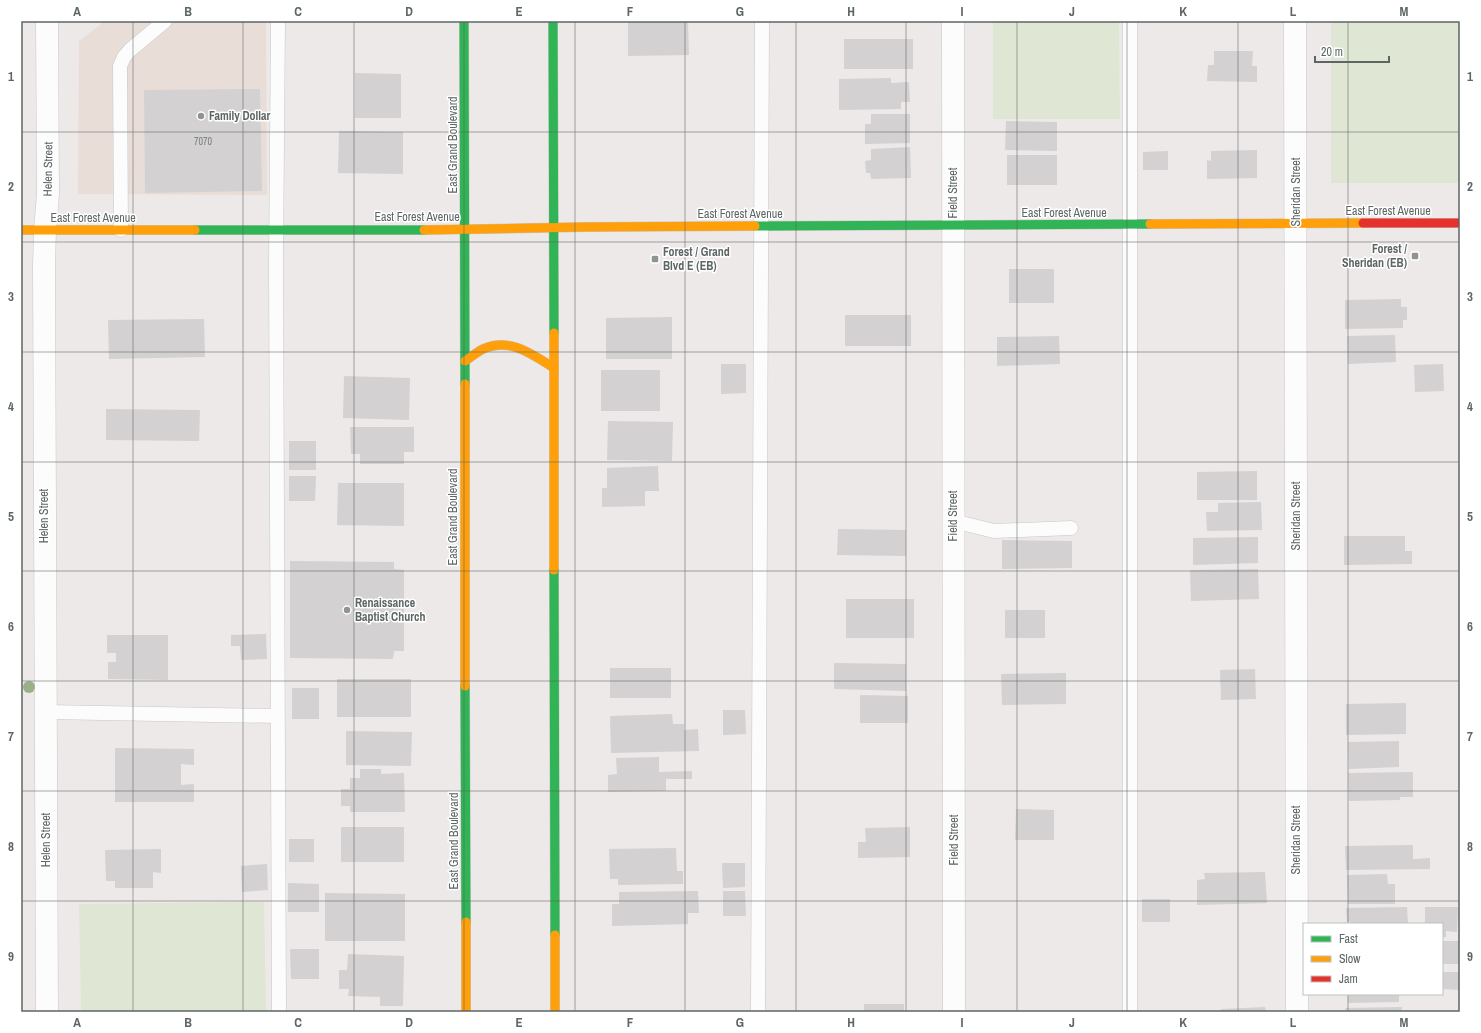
<svg xmlns="http://www.w3.org/2000/svg" width="1481" height="1033" viewBox="0 0 1481 1033" font-family="'Archivo Narrow',sans-serif">
	<rect width="100%" height="100%" fill="#ede9e8"/>
	<polygon fill="#e9ddd8" points="105,21 266,21 267,195 78,194 79,41"/>
	<g fill="#dfe6d4">
		<polygon points="993,21 1119,21 1120,119 993,119"/>
		<rect x="1331" y="21" width="129" height="162"/>
		<polygon points="264,902 266,1012 81,1012 79,904"/>
	</g>
	<g fill="#d3d1d1">
		<polygon points="628,21 688,21 689,55 628,56"/>
		<rect x="844" y="39" width="69" height="30"/>
		<polygon points="1214,51 1253,51 1252,66 1257,66 1257,82 1207,81 1208,65 1214,65"/>
		<polygon points="355,73 401,74 401,118 355,118"/>
		<polygon points="891,78 891,83 909,82 910,102 901,102 901,109 839,110 839,79"/>
		<polygon points="260,89 262,191 145,193 144,90"/>
		<polygon points="871,114 910,114 910,143 865,144 865,124 871,124"/>
		<polygon points="1006,121 1057,122 1057,151 1005,150"/>
		<polygon points="339,131 403,132 403,174 338,173"/>
		<polygon points="910,147 911,178 871,179 870,173 866,173 865,161 871,160 871,149"/>
		<polygon points="1257,150 1257,178 1207,179 1207,160 1211,161 1211,151"/>
		<polygon points="1168,151 1168,170 1143,170 1143,152"/>
		<rect x="1007" y="155" width="50" height="30"/>
		<rect x="1009" y="269" width="45" height="34"/>
		<polygon points="1401,299 1401,307 1407,307 1407,320 1403,320 1403,328 1345,329 1345,300"/>
		<rect x="845" y="315" width="66" height="31"/>
		<polygon points="672,317 672,359 606,359 606,318"/>
		<polygon points="204,319 205,357 109,359 108,320"/>
		<polygon points="1395,335 1396,362 1348,364 1347,336"/>
		<polygon points="1059,336 1060,364 997,366 997,337"/>
		<polygon points="721,364 746,364 746,393 721,394"/>
		<polygon points="1443,364 1444,391 1415,392 1414,365"/>
		<rect x="601" y="370" width="59" height="41"/>
		<polygon points="344,376 410,378 409,420 343,418"/>
		<polygon points="106,409 200,410 199,441 106,440"/>
		<polygon points="608,421 673,422 672,461 607,460"/>
		<polygon points="350,427 414,427 414,452 404,452 404,464 360,464 360,454 351,454"/>
		<rect x="289" y="441" width="27" height="29"/>
		<polygon points="658,466 659,491 645,491 645,506 602,507 602,488 607,488 607,468"/>
		<polygon points="1257,471 1257,500 1197,500 1197,472"/>
		<polygon points="289,476 316,476 315,501 289,501"/>
		<polygon points="338,483 404,483 404,526 337,525"/>
		<polygon points="1261,502 1262,530 1207,531 1206,512 1218,512 1218,503"/>
		<polygon points="838,529 906,530 906,556 837,555"/>
		<polygon points="1344,536 1405,536 1405,551 1412,551 1412,564 1344,565"/>
		<polygon points="1258,537 1258,563 1193,565 1193,538"/>
		<polygon points="1002,540 1072,541 1072,568 1002,569"/>
		<polygon points="290,561 394,562 394,569 404,570 404,651 394,651 393,659 290,658"/>
		<polygon points="1258,569 1259,599 1191,601 1190,570"/>
		<rect x="846" y="599" width="68" height="39"/>
		<rect x="1005" y="610" width="40" height="28"/>
		<polygon points="266,634 267,659 241,660 240,646 231,646 231,635"/>
		<polygon points="107,635 168,635 168,680 108,679 108,662 116,662 116,653 107,653"/>
		<polygon points="834,663 906,664 906,691 834,689"/>
		<rect x="610" y="668" width="61" height="30"/>
		<polygon points="1255,669 1256,699 1221,700 1220,670"/>
		<polygon points="1066,673 1066,704 1002,705 1001,674"/>
		<rect x="337" y="679" width="74" height="38"/>
		<rect x="292" y="688" width="27" height="31"/>
		<polygon points="860,695 908,696 908,723 860,723"/>
		<polygon points="1406,703 1406,734 1346,735 1346,704"/>
		<polygon points="723,710 745,710 746,734 723,735"/>
		<polygon points="672,714 673,724 684,724 684,730 698,729 699,751 611,753 610,716"/>
		<polygon points="346,731 412,732 411,766 346,765"/>
		<polygon points="1399,741 1399,767 1349,769 1348,742"/>
		<polygon points="115,748 194,749 194,765 181,764 181,785 194,784 194,802 115,802"/>
		<polygon points="659,757 659,772 692,771 692,779 666,779 666,791 608,792 608,775 617,774 616,758"/>
		<polygon points="360,769 381,769 381,774 404,773 405,812 350,812 350,806 341,806 341,789 350,789 350,778 360,778"/>
		<polygon points="1413,772 1413,797 1400,797 1400,800 1349,801 1348,773"/>
		<polygon points="1016,809 1054,810 1054,840 1015,840"/>
		<rect x="341" y="827" width="63" height="35"/>
		<polygon points="910,827 910,857 858,858 858,842 866,842 865,828"/>
		<rect x="289" y="839" width="25" height="23"/>
		<polygon points="1413,845 1413,859 1430,858 1430,869 1346,870 1345,846"/>
		<polygon points="676,848 677,871 683,871 683,884 618,885 618,879 610,879 609,849"/>
		<polygon points="161,849 161,873 153,872 153,888 115,888 115,881 106,881 105,850"/>
		<polygon points="722,863 745,863 745,887 723,888"/>
		<polygon points="267,864 268,890 242,892 241,866"/>
		<polygon points="1265,872 1267,903 1197,905 1197,880 1205,879 1204,873"/>
		<polygon points="1387,874 1388,884 1395,884 1395,904 1348,904 1347,875"/>
		<polygon points="288,883 319,884 319,912 288,912"/>
		<polygon points="698,891 699,913 688,913 688,924 612,926 612,904 619,904 619,892"/>
		<polygon points="723,891 745,891 746,916 723,916"/>
		<polygon points="325,893 405,894 405,941 325,941"/>
		<rect x="1142" y="899" width="28" height="23"/>
		<polygon points="1407,907 1408,924 1351,924 1351,922 1347,922 1346,908"/>
		<polygon points="1425,907 1458,907 1457,932 1446,931 1446,937 1442,937 1442,924 1425,924"/>
		<rect x="1442" y="941" width="18" height="23"/>
		<polygon points="290,949 319,949 319,979 291,979"/>
		<polygon points="348,954 404,956 403,1006 380,1006 380,997 348,996 349,989 339,989 339,970 347,970"/>
		<polygon points="1442,972 1460,972 1460,990 1442,989"/>
		<polygon points="1348,994 1399,994 1399,1002 1348,1003"/>
		<rect x="864" y="1004" width="40" height="8"/>
		<polygon points="1265,1007 1266,1012 1221,1012 1221,1009"/>
		<polygon points="1402,1007 1402,1012 1346,1012 1345,1008"/>
	</g>
	<g fill="none" stroke-linecap="round" stroke-linejoin="round">
		<defs>
			<g id="lane">
				<polyline points="278,21 276,264 279,1012"/>
				<polyline points="121,230 120,66 124,57 130,50 165,21"/>
				<polyline points="953,521 994,531 1071,528"/>
				<polyline points="46,712 277,716"/>
				<polyline points="758,1012 762,21"/>
				<polyline points="1130,1012 1130,21"/>
			</g>
			<g id="street">
				<polyline points="953,21 954,1012"/>
				<polyline points="1295,21 1297,1012"/>
				<polyline points="47,1012 44,266 45,230 48,194 47,21"/>
			</g>
			<g id="fast">
				<polyline points="464,21 465,384"/>
				<polyline points="553,21 554,333"/>
				<polyline points="755,226 1150,224"/>
				<polyline points="195,230 424,230"/>
				<polyline points="554,570 555,935"/>
				<polyline points="465,686 466,922"/>
			</g>
			<g id="slow">
				<polyline points="1150,224 1363,223"/>
				<polyline points="21,230 195,230"/>
				<polyline points="424,230 585,227 755,226"/>
				<polyline points="554,333 554,570"/>
				<path d="M465,361C471,357 477,352 483,349C510,337 532,354 554,368"/>
				<polyline points="465,384 465,686"/>
				<polyline points="466,922 466,1012"/>
				<polyline points="555,935 555,1012"/>
			</g>
			<polyline id="jam" points="1363,223 1460,223"/>
		</defs>
		<use href="#lane" stroke="#c7c7c7" stroke-width="15"/>
		<use href="#street" stroke="#c7c7c7" stroke-width="23"/>
		<use href="#fast" stroke="#c6c6c6" stroke-width="10"/>
		<use href="#slow" stroke="#c6c6c6" stroke-width="10"/>
		<use href="#jam" stroke="#c6c6c6" stroke-width="10"/>
		<use href="#lane" stroke="#fcfcfc" stroke-width="14"/>
		<use href="#street" stroke="#fcfcfc" stroke-width="22"/>
		<use href="#fast" stroke="#30b455" stroke-width="9"/>
		<use href="#slow" stroke="#ff9f0a" stroke-width="9"/>
		<use href="#jam" stroke="#e5322d" stroke-width="9"/>
	</g>
	<circle fill="#9baf88" cx="29" cy="687" r="6"/>
	<path fill="none" stroke="#5d6565" stroke-width="1" stroke-opacity="0.55" d="M133,21V1012M243,21V1012M354,21V1012M464,21V1012M575,21V1012M685,21V1012M796,21V1012M906,21V1012M1017,21V1012M1127,21V1012M1238,21V1012M1348,21V924M21,132H1460M21,242H1460M21,352H1460M21,462H1460M21,571H1460M21,681H1460M21,791H1460M21,901H1460M1348,994V1012"/>
	<g fill="#8f9393" stroke="#fff" stroke-width="1.5">
		<circle cx="201" cy="116" r="4"/>
		<rect x="1411" y="252" width="8" height="8" rx="2"/>
		<rect x="651" y="255" width="8" height="8" rx="2"/>
		<circle cx="347" cy="610" r="4"/>
	</g>
	<g text-anchor="middle" dominant-baseline="central" stroke-width="3" stroke-linejoin="round" paint-order="stroke">
		<g font-size="10" fill="#7c8181">
			<text x="203" y="141">7070</text>
		</g>
		<g font-size="12" font-weight="bold" fill="#5d6565" stroke="#fff" text-anchor="start">
			<text x="209" y="116">Family Dollar</text>
			<text x="1407" y="249" text-anchor="end">Forest /<tspan x="1407" dy="14">Sheridan (EB)</tspan></text>
			<text x="663" y="252">Forest / Grand<tspan x="663" dy="14">Blvd E (EB)</tspan></text>
			<text x="355" y="603">Renaissance<tspan x="355" dy="14">Baptist Church</tspan></text>
		</g>
		<g font-size="12" fill="#5d6565" stroke="#fff">
			<text transform="translate(453 145) rotate(-90)">East Grand Boulevard</text>
			<text transform="translate(48 169) rotate(-89)">Helen Street</text>
			<text transform="translate(1296 192) rotate(-90)">Sheridan Street</text>
			<text transform="translate(953 193) rotate(-90)">Field Street</text>
			<text x="1388" y="211">East Forest Avenue</text>
			<text x="1064" y="213">East Forest Avenue</text>
			<text x="740" y="214">East Forest Avenue</text>
			<text x="417" y="217">East Forest Avenue</text>
			<text x="93" y="218">East Forest Avenue</text>
			<text transform="translate(44 516) rotate(-90)">Helen Street</text>
			<text transform="translate(953 516) rotate(-90)">Field Street</text>
			<text transform="translate(1296 516) rotate(-90)">Sheridan Street</text>
			<text transform="translate(453 517) rotate(-90)">East Grand Boulevard</text>
			<text transform="translate(46 840) rotate(-90)">Helen Street</text>
			<text transform="translate(954 840) rotate(-90)">Field Street</text>
			<text transform="translate(1296 840) rotate(-90)">Sheridan Street</text>
			<text transform="translate(454 841) rotate(-90)">East Grand Boulevard</text>
		</g>
	</g>
	<rect width="1481" height="1033" fill="none" stroke="#ffffff" stroke-width="44"/>
	<rect x="1303" y="923" width="140" height="72" fill="#ffffff" stroke="#bec1c1"/>
	<rect x="1311" y="936" width="20" height="6" fill="#30b455" stroke="#bec1c1"/>
	<text x="1339" y="943" font-size="12" fill="#5d6565">Fast</text>
	<rect x="1311" y="956" width="20" height="6" fill="#ff9f0a" stroke="#bec1c1"/>
	<text x="1339" y="963" font-size="12" fill="#5d6565">Slow</text>
	<rect x="1311" y="976" width="20" height="6" fill="#e5322d" stroke="#bec1c1"/>
	<text x="1339" y="983" font-size="12" fill="#5d6565">Jam</text>
	<path d="M1315 56v6h74v-6" fill="none" stroke="#5d6565" stroke-width="2"/>
	<text x="1321" y="56" font-size="12" fill="#5d6565" stroke="#ffffff" stroke-width="3" paint-order="stroke">20 m</text>
	<rect x="22" y="22" width="1437" height="989" fill="none" stroke="#5d6565" stroke-width="1.5"/>
	<g font-size="13" text-anchor="middle" font-weight="bold" fill="#5d6565">
		<text x="77" y="16">A</text>
		<text x="188" y="16">B</text>
		<text x="298" y="16">C</text>
		<text x="409" y="16">D</text>
		<text x="519" y="16">E</text>
		<text x="630" y="16">F</text>
		<text x="740" y="16">G</text>
		<text x="851" y="16">H</text>
		<text x="962" y="16">I</text>
		<text x="1072" y="16">J</text>
		<text x="1183" y="16">K</text>
		<text x="1293" y="16">L</text>
		<text x="1404" y="16">M</text>
		<text x="11" y="81">1</text>
		<text x="1470" y="81">1</text>
		<text x="11" y="191">2</text>
		<text x="1470" y="191">2</text>
		<text x="11" y="301">3</text>
		<text x="1470" y="301">3</text>
		<text x="11" y="411">4</text>
		<text x="1470" y="411">4</text>
		<text x="11" y="521">5</text>
		<text x="1470" y="521">5</text>
		<text x="11" y="631">6</text>
		<text x="1470" y="631">6</text>
		<text x="11" y="741">7</text>
		<text x="1470" y="741">7</text>
		<text x="11" y="851">8</text>
		<text x="1470" y="851">8</text>
		<text x="11" y="961">9</text>
		<text x="1470" y="961">9</text>
		<text x="77" y="1027">A</text>
		<text x="188" y="1027">B</text>
		<text x="298" y="1027">C</text>
		<text x="409" y="1027">D</text>
		<text x="519" y="1027">E</text>
		<text x="630" y="1027">F</text>
		<text x="740" y="1027">G</text>
		<text x="851" y="1027">H</text>
		<text x="962" y="1027">I</text>
		<text x="1072" y="1027">J</text>
		<text x="1183" y="1027">K</text>
		<text x="1293" y="1027">L</text>
		<text x="1404" y="1027">M</text>
	</g>
</svg>
